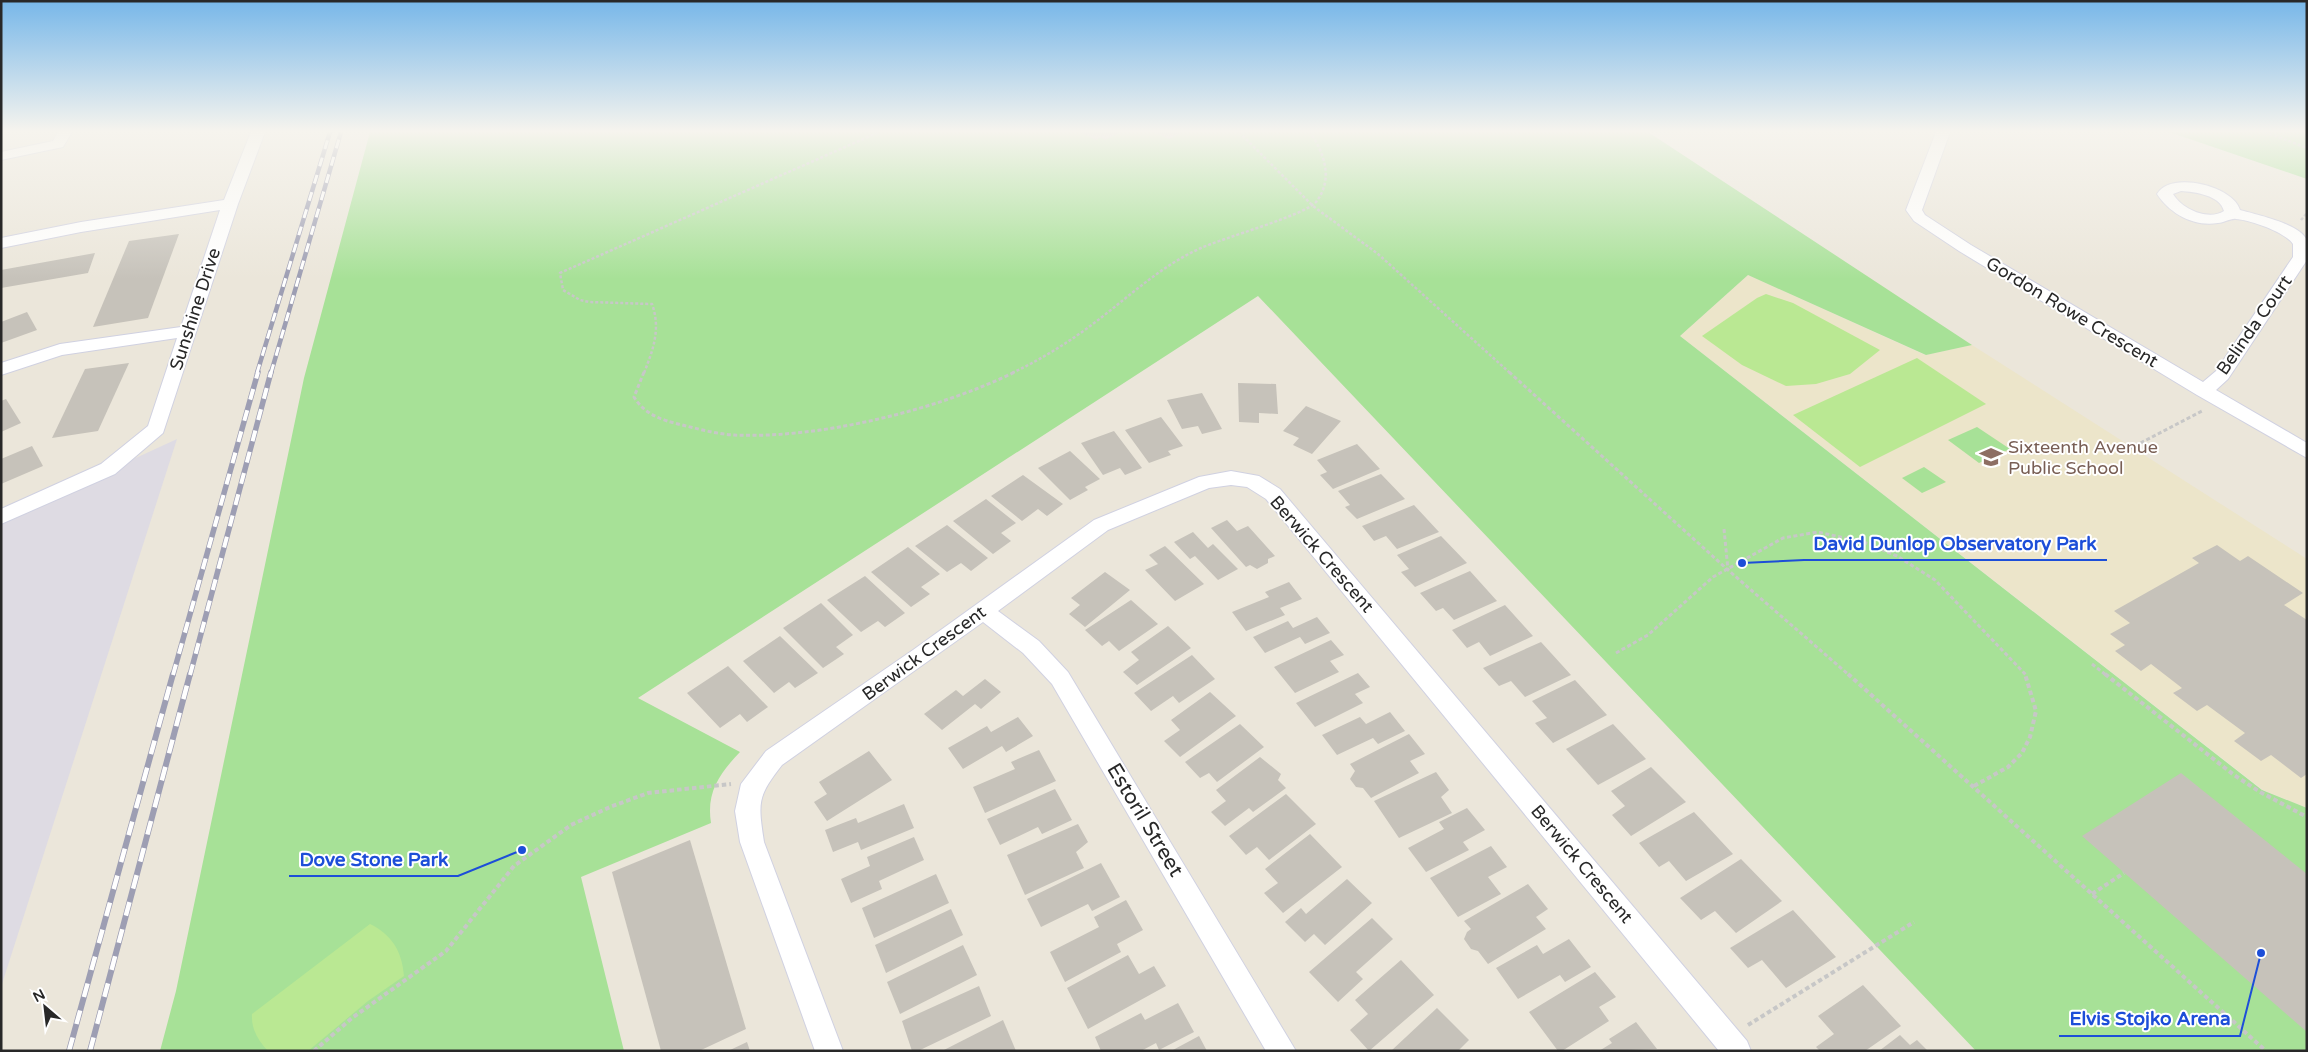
<svg xmlns="http://www.w3.org/2000/svg" width="2308" height="1052" viewBox="0 0 2308 1052" font-family="'Varela Round',sans-serif">
	<rect width="100%" height="100%" fill="#ebe6da"/>
	<polygon fill="#dedbe3" points="177,439 1,987 1,520"/>
	<polygon fill="#ece5ca" points="1748,275 1925,355 1972,345 2307,559 2307,808 2263,790 1680,336"/>
	<g fill="#a7e197">
		<path d="M370,132H1648L1972,345L1926,355L1748,275L1680,336L2262,790L2307,808V1051H1976L1258,296L638,698L740,752C720,773 706,792 711,823L581,877L624,1051H160L176,991L304,378Z"/>
		<polygon points="2169,132 2307,132 2307,179"/>
		<polygon points="1977,427 2010,449 1979,463 1948,440"/>
		<polygon points="1924,467 1946,482 1922,493 1902,478"/>
	</g>
	<g fill="#bae893">
		<polygon points="1766,294 1793,303 1880,350 1850,374 1816,384 1786,386 1742,365 1702,336 1757,298"/>
		<polygon points="1917,358 1986,404 1860,467 1793,415"/>
		<path d="M370,924C392,935 402,951 404,976L368,1001L308,1051H268C258,1040 251,1029 252,1014Z"/>
	</g>
	<g fill="#c6c2ba">
		<polygon points="1080,132 1121,132 1105,140 1101,137 1096,140"/>
		<polygon points="1154,132 1179,132 1181,133 1169,139"/>
		<polygon points="179,234 148,318 93,327 129,241"/>
		<polygon points="95,253 88,273 1,288 1,270"/>
		<polygon points="27,312 37,330 1,343 1,322"/>
		<polygon points="129,363 98,431 52,438 85,369"/>
		<polygon points="1238,383 1276,384 1278,414 1259,413 1259,423 1239,422"/>
		<polygon points="1202,393 1222,429 1202,434 1198,426 1182,429 1167,400"/>
		<polygon points="6,399 21,423 1,432 1,401"/>
		<polygon points="1306,406 1341,421 1312,454 1293,445 1299,438 1283,431"/>
		<polygon points="1161,417 1183,446 1168,451 1171,455 1149,463 1125,430"/>
		<polygon points="1114,431 1142,468 1125,475 1120,468 1103,475 1081,443"/>
		<polygon points="1357,444 1380,469 1333,489 1320,475 1327,472 1317,460"/>
		<polygon points="32,446 43,466 1,484 1,459"/>
		<polygon points="1070,451 1100,479 1085,487 1088,490 1070,500 1038,468"/>
		<polygon points="1381,474 1405,499 1357,519 1345,507 1350,505 1338,491"/>
		<polygon points="1023,475 1063,504 1047,516 1038,509 1022,521 991,496"/>
		<polygon points="986,499 1016,523 1001,533 1011,541 993,554 953,521"/>
		<polygon points="1414,505 1439,532 1397,549 1386,536 1374,541 1362,526"/>
		<polygon points="1227,520 1237,531 1248,526 1275,556 1268,559 1268,563 1257,569 1250,565 1246,567 1211,528"/>
		<polygon points="947,525 988,558 971,571 961,563 947,572 915,546"/>
		<polygon points="1193,532 1208,548 1213,544 1238,569 1218,580 1195,556 1190,559 1174,542"/>
		<polygon points="1441,536 1467,563 1415,587 1401,572 1409,569 1397,555"/>
		<polygon points="2217,545 2240,561 2248,556 2303,593 2284,605 2307,620 2307,774 2301,778 2271,755 2261,761 2234,741 2245,733 2207,705 2197,711 2173,693 2182,688 2151,664 2141,671 2115,651 2125,645 2110,634 2130,623 2114,611 2199,563 2192,558"/>
		<polygon points="1165,546 1204,584 1175,601 1145,570 1158,564 1149,555"/>
		<polygon points="908,547 940,574 921,587 930,594 911,607 871,572"/>
		<polygon points="1470,571 1497,601 1454,620 1443,608 1436,611 1420,593"/>
		<polygon points="1105,572 1130,590 1085,627 1069,614 1080,605 1071,598"/>
		<polygon points="865,576 905,613 885,627 878,621 861,632 827,600"/>
		<polygon points="1289,582 1302,599 1280,608 1285,615 1246,631 1232,612 1269,597 1265,592"/>
		<polygon points="1131,600 1158,624 1119,651 1109,641 1102,646 1085,630"/>
		<polygon points="821,603 853,635 836,647 844,654 823,668 783,628"/>
		<polygon points="1505,605 1533,636 1490,656 1479,642 1467,648 1452,630"/>
		<polygon points="1317,617 1330,633 1305,644 1300,637 1265,653 1253,637 1288,621 1293,628"/>
		<polygon points="1168,626 1191,648 1137,685 1123,672 1139,660 1131,652"/>
		<polygon points="780,636 818,673 795,688 789,682 774,693 743,661"/>
		<polygon points="1331,640 1344,655 1330,661 1339,672 1295,693 1274,667"/>
		<polygon points="1541,642 1571,675 1525,697 1511,681 1499,686 1483,668"/>
		<polygon points="1192,655 1215,679 1179,703 1173,696 1151,711 1134,693"/>
		<polygon points="728,666 768,707 747,722 740,714 720,728 687,693"/>
		<polygon points="1358,673 1370,687 1355,694 1363,703 1315,727 1296,703"/>
		<polygon points="985,679 1001,692 981,709 975,704 942,730 924,714 956,690 963,696"/>
		<polygon points="1575,680 1607,715 1553,743 1535,723 1547,718 1532,701"/>
		<polygon points="1210,692 1236,716 1180,757 1164,741 1180,730 1171,720"/>
		<polygon points="1390,712 1405,731 1378,744 1373,738 1337,755 1322,735 1360,717 1366,724"/>
		<polygon points="1018,717 1033,736 1006,752 1002,746 963,769 948,748 987,726 991,732"/>
		<polygon points="1240,724 1264,747 1217,782 1209,773 1200,778 1185,762"/>
		<polygon points="1613,724 1646,759 1598,785 1566,749"/>
		<polygon points="1409,734 1425,754 1410,761 1419,773 1371,798 1363,788 1356,787 1350,779 1355,771 1350,764"/>
		<polygon points="1039,750 1056,781 985,813 973,787 1015,769 1011,762"/>
		<polygon points="869,751 892,780 827,821 814,802 827,794 819,782"/>
		<polygon points="1260,757 1281,774 1278,780 1286,788 1253,812 1249,808 1225,826 1211,812 1226,801 1216,790"/>
		<polygon points="1651,767 1686,802 1631,836 1612,815 1625,806 1611,791"/>
		<polygon points="1436,772 1449,790 1441,797 1452,813 1399,838 1374,801"/>
		<polygon points="2181,773 2307,874 2307,1032 2082,836"/>
		<polygon points="1055,789 1072,820 1042,834 1038,827 1000,845 987,819"/>
		<polygon points="1286,794 1316,824 1269,860 1257,847 1246,855 1229,836"/>
		<polygon points="904,804 914,828 861,850 858,842 833,852 825,830 856,818 858,823"/>
		<polygon points="1467,808 1485,830 1463,842 1469,850 1426,872 1408,848 1444,829 1439,822"/>
		<polygon points="1694,812 1733,854 1686,881 1669,861 1659,867 1639,843"/>
		<polygon points="1078,824 1088,842 1076,852 1084,868 1025,895 1007,855"/>
		<polygon points="1310,834 1342,867 1283,913 1264,893 1278,883 1265,869"/>
		<polygon points="914,837 924,860 879,881 882,889 851,903 841,879 870,866 867,857"/>
		<polygon points="690,840 746,1029 699,1051 661,1051 612,872"/>
		<polygon points="1491,846 1507,867 1488,877 1501,894 1458,917 1430,878"/>
		<polygon points="1741,859 1782,901 1736,933 1715,911 1701,920 1680,898"/>
		<polygon points="1101,863 1120,897 1092,911 1088,904 1041,927 1027,899"/>
		<polygon points="936,874 949,903 874,938 862,908"/>
		<polygon points="1347,879 1372,903 1325,945 1314,934 1305,942 1285,922 1301,908 1306,914"/>
		<polygon points="1528,884 1548,909 1536,917 1546,929 1488,964 1478,951 1471,949 1464,939 1467,932 1471,929 1464,921"/>
		<polygon points="1126,900 1143,930 1117,944 1121,952 1065,982 1050,952 1099,927 1094,917"/>
		<polygon points="951,909 963,935 886,973 875,945"/>
		<polygon points="1793,910 1836,957 1786,988 1762,960 1748,968 1730,948"/>
		<polygon points="1372,918 1393,939 1356,972 1363,979 1338,1002 1309,972"/>
		<polygon points="1569,939 1591,967 1565,982 1560,975 1518,999 1496,968 1537,945 1543,954"/>
		<polygon points="963,945 977,975 900,1014 887,982"/>
		<polygon points="1128,955 1139,974 1154,966 1166,986 1088,1029 1067,988"/>
		<polygon points="1401,960 1434,995 1369,1051 1350,1030 1368,1014 1355,1000"/>
		<polygon points="1595,972 1616,997 1599,1007 1609,1021 1562,1051 1558,1051 1529,1012"/>
		<polygon points="1863,985 1901,1026 1865,1051 1820,1051 1816,1047 1834,1034 1818,1016"/>
		<polygon points="979,986 991,1016 918,1051 912,1051 902,1021"/>
		<polygon points="1178,1003 1194,1032 1159,1050 1156,1043 1141,1051 1101,1051 1095,1037 1141,1013 1145,1020"/>
		<polygon points="1437,1008 1469,1040 1458,1051 1391,1051"/>
		<polygon points="1003,1020 1016,1051 942,1051"/>
		<polygon points="1636,1022 1657,1049 1599,1051 1612,1043 1609,1039"/>
		<polygon points="1900,1035 1910,1045 1917,1040 1928,1051 1879,1051"/>
		<polygon points="1199,1036 1207,1051 1171,1051"/>
		<polygon points="747,1042 750,1051 728,1051"/>
	</g>
	<g fill="none" stroke-linecap="round" stroke-linejoin="round">
		<defs>
			<g id="minor">
				<polygon points="58,132 72,132 63,147 1,160 1,152 53,141"/>
				<polygon points="251,132 265,132 238,204 163,433 115,474 1,524 1,509 101,464 148,426 177,338 62,355 1,375 1,363 60,344 181,327 220,210 81,232 1,248 1,238 81,222 224,200"/>
				<path d="M1936,132H1950L1922,210L1925,215L1971,245L2203,382L2216,371L2293,257V244C2285,232 2250,220 2236,219C2231,218 2224,223 2218,223C2194,227 2170,214 2157,194C2170,170 2234,186 2240,210C2254,214 2302,224 2307,241C2308,246 2307,255 2307,260L2228,379L2216,390L2307,443V458L2197,395L1959,251L1914,221L1906,210ZM2181,191C2195,192 2220,195 2224,211C2208,221 2182,209 2173,194Z"/>
				<path d="M1231,471L1259,476L1280,489L1747,1041L1751,1051H1719L1266,499L1247,487L1231,485L1209,488L1108,530L998,611L1039,641L1068,672L1296,1051H1266L1052,684L1023,653L983,622L782,765C757,797 758,802 764,842L843,1051H815L740,842L735,811L741,784L766,751L913,650L1094,520L1199,477Z"/>
			</g>
		</defs>
		<use href="#minor" stroke="#d0d1e1" stroke-width="2"/>
		<g stroke="#c7c7c7" stroke-width="2.5" stroke-dasharray="3 2" stroke-linecap="butt">
			<polyline points="1239,132 1313,206 1378,254 1510,373"/>
			<polyline points="2265,132 2307,148"/>
			<polyline points="2301,220 2307,213"/>
			<path d="M644,373C653,350 661,329 652,304L589,302L580,300L563,290L560,273L879,132"/>
			<path d="M1012,373C1044,358 1074,339 1102,317C1134,292 1163,265 1201,248C1223,238 1305,215 1316,202C1334,179 1324,153 1310,132"/>
		</g>
		<g stroke="#c7c7c7" stroke-width="3" stroke-dasharray="4 2.5" stroke-linecap="butt">
			<path d="M644,372L634,397C645,415 662,420 682,425C699,429 716,434 734,435C820,439 937,410 1015,372"/>
			<polyline points="1509,372 1728,570 1849,675"/>
			<polyline points="2129,449 2204,410"/>
			<polyline points="1724,529 1728,570"/>
			<polyline points="1616,653 1648,635 1713,577 1783,538 1818,532 1866,543 1897,556 1935,580 2026,675"/>
			<polyline points="2092,664 2106,675"/>
		</g>
		<g stroke="#c7c7c7" stroke-width="4" stroke-dasharray="4.5 3" stroke-linecap="butt">
			<polyline points="1848,674 2266,1051"/>
			<polyline points="2105,674 2234,775 2260,792 2307,817"/>
			<polyline points="1974,786 2008,767 2022,753 2030,737 2036,711 2025,674"/>
			<polyline points="2092,894 2124,873"/>
			<polyline points="1748,1025 1914,922"/>
			<polyline points="314,1051 352,1018 446,951 514,866 571,825 610,807 648,793 731,784"/>
		</g>
		<use href="#minor" fill="#fff" fill-rule="evenodd"/>
		<defs>
			<g id="rail-far2">
				<polyline points="257,373 330,132"/>
				<polyline points="271,373 341,132"/>
			</g>
			<g id="rail-far1">
				<polyline points="173,675 258,372"/>
				<polyline points="190,675 271,372"/>
			</g>
			<g id="rail">
				<polyline points="69,1051 173,674"/>
				<polyline points="90,1051 190,674"/>
			</g>
		</defs>
		<use href="#rail-far2" stroke="#9d9eb3" stroke-width="4.5"/>
		<use href="#rail-far1" stroke="#9d9eb3" stroke-width="5.5"/>
		<use href="#rail" stroke="#9d9eb3" stroke-width="6"/>
		<use href="#rail-far2" stroke="#fff" stroke-width="3" stroke-dasharray="9" stroke-linecap="butt"/>
		<use href="#rail-far1" stroke="#fff" stroke-width="4" stroke-dasharray="11" stroke-linecap="butt"/>
		<use href="#rail" stroke="#fff" stroke-width="4.5" stroke-dasharray="14" stroke-linecap="butt"/>
	</g>
	<linearGradient id="sky" x2="0" y2="1"><stop stop-color="#77b7e9"/><stop offset="0.47" stop-color="#f6f4ee"/><stop offset="1" stop-color="#f6f4ee" stop-opacity="0"/></linearGradient>
	<rect width="2308" height="279" fill="url(#sky)"/>
	<defs>
		<symbol id="school-bare" viewBox="-9 -9 18 18"><path d="M0-5L7-2L0 1L-7-2ZM-4 1L0 2.5L4 1V4Q0 6-4 4Z" fill="#8d6e63" stroke="#fff" stroke-width="2.5" paint-order="stroke"/></symbol>
	</defs>
	<g fill-rule="evenodd">
		<use href="#school-bare" x="1975" y="441" width="32" height="32"/>
	</g>
	<g text-anchor="middle" dominant-baseline="central" stroke-width="4" stroke-linejoin="round" paint-order="stroke">
		<g font-size="18" fill="#282828" stroke="#fff">
			<text transform="translate(195 309) rotate(-72)">Sunshine Drive</text>
			<text transform="translate(2072 312) rotate(31)">Gordon Rowe Crescent</text>
			<text transform="translate(2254 325) rotate(-55)">Belinda Court</text>
			<text transform="translate(1322 554) rotate(49)">Berwick Crescent</text>
			<text transform="translate(924 653) rotate(-36)">Berwick Crescent</text>
			<text transform="translate(1582 864) rotate(50)">Berwick Crescent</text>
		</g>
		<g font-size="18" fill="#785e54" stroke="#fff" text-anchor="start">
			<text x="2008" y="447">Sixteenth Avenue<tspan x="2008" dy="21">Public School</tspan></text>
		</g>
		<g font-size="21" fill="#282828" stroke="#fff">
			<text transform="translate(1145 820) rotate(59)">Estoril Street</text>
		</g>
	</g>
	<path fill="none" stroke="#1d4ed8" stroke-width="2" d="M1742 563L1804 560H2107M522 850L458 876H289M2261 953L2240 1036H2059"/>
	<g fill="#1d4ed8" stroke="#fff" stroke-width="2">
		<circle cx="1742" cy="563" r="5"/>
		<circle cx="522" cy="850" r="5"/>
		<circle cx="2261" cy="953" r="5"/>
	</g>
	<g font-size="19" text-anchor="middle" font-weight="bold" fill="#1d4ed8" stroke="#fff" stroke-width="4" stroke-linejoin="round" paint-order="stroke">
		<text x="1955" y="550">David Dunlop Observatory Park</text>
		<text x="374" y="866">Dove Stone Park</text>
		<text x="2150" y="1025">Elvis Stojko Arena</text>
	</g>
	<rect width="2308" height="1052" fill="none" stroke="#282828" stroke-width="5"/>
	<g transform="translate(45 1007) rotate(332)" stroke="#ffffff" stroke-width="4" paint-order="stroke">
	<path d="M0-4L9 19L0 12L-9 19Z" fill="#282828"/>
	<text y="-8" font-size="14" font-weight="bold" text-anchor="middle" fill="#282828">N</text>
	</g>
</svg>
